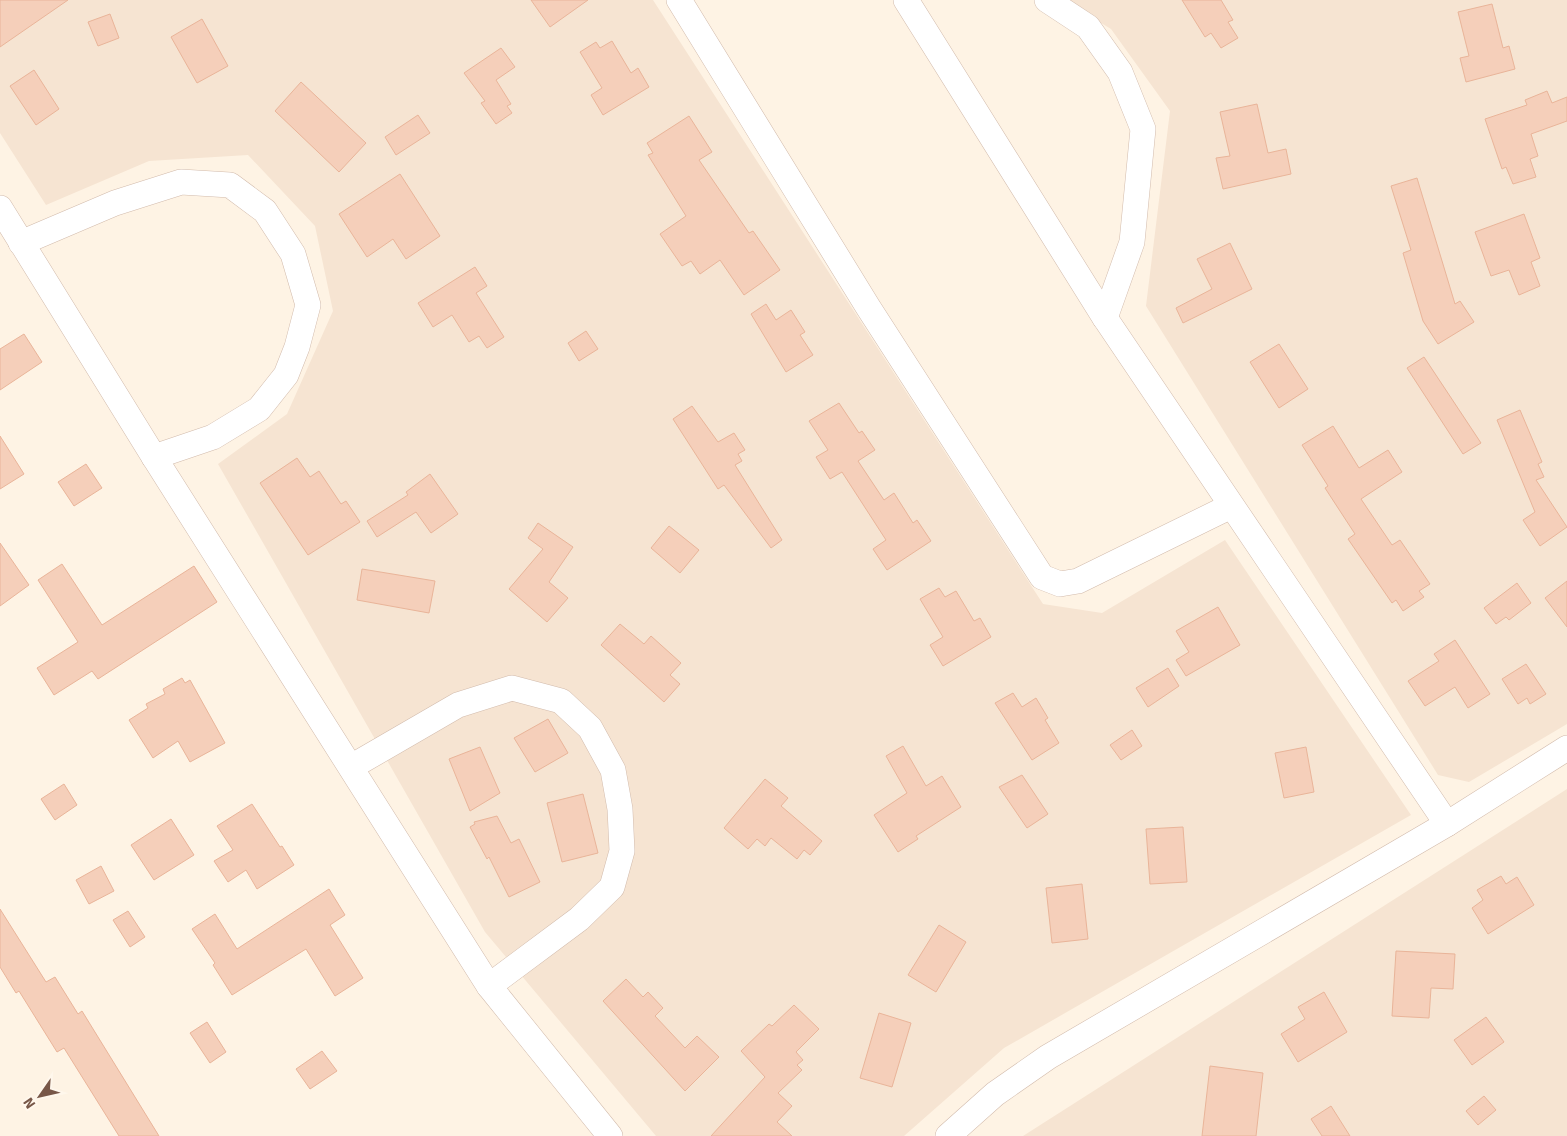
<svg xmlns="http://www.w3.org/2000/svg" width="1567" height="1136" viewBox="0 0 1567 1136" font-family="Signika,sans-serif">
	<rect width="100%" height="100%" fill="#fef3e4"/>
	<g fill="#f6e4d2">
		<polygon points="0,0 653,0 1043,604 1102,613 1225,540 1411,815 1004,1048 904,1136 656,1136 485,932 218,464 287,414 333,311 315,226 248,155 149,161 46,205 0,133"/>
		<polygon points="1064,0 1567,0 1567,724 1469,782 1438,775 1146,306 1170,111 1111,29"/>
		<polygon points="1567,789 1567,1136 1023,1136"/>
	</g>
	<g fill="#f5cfba" stroke="#e9b499">
		<polygon points="0,0 68,0 0,47"/>
		<polygon points="531,0 588,0 550,27"/>
		<polygon points="1182,0 1221,0 1233,20 1228,22 1238,38 1221,48 1211,33 1205,37"/>
		<polygon points="1492,4 1503,48 1509,46 1515,69 1466,82 1460,58 1469,56 1458,12"/>
		<polygon points="110,14 119,38 98,46 88,22"/>
		<polygon points="202,19 228,66 197,83 171,37"/>
		<polygon points="612,41 631,73 638,68 649,87 603,115 591,95 602,88 580,52 596,42 600,48"/>
		<polygon points="501,48 515,67 496,80 511,104 507,106 512,113 496,124 481,103 485,101 464,73"/>
		<polygon points="34,70 59,109 36,125 10,86"/>
		<polygon points="301,82 366,143 339,172 275,111"/>
		<polygon points="1547,91 1552,103 1567,97 1567,121 1531,134 1538,156 1530,159 1536,177 1513,184 1506,167 1502,169 1485,119 1527,105 1525,100"/>
		<polygon points="1257,104 1268,153 1286,149 1291,174 1223,189 1216,158 1230,156 1220,112"/>
		<polygon points="418,115 430,133 396,155 385,137"/>
		<polygon points="689,116 712,152 699,160 749,233 753,231 780,270 744,295 720,260 700,274 691,261 682,266 660,234 686,216 648,155 653,153 647,143"/>
		<polygon points="400,174 440,236 406,259 393,239 367,257 339,214"/>
		<polygon points="1417,178 1455,304 1460,301 1474,322 1438,344 1423,321 1403,253 1411,250 1391,186"/>
		<polygon points="1524,214 1540,258 1531,262 1540,286 1519,295 1509,270 1491,276 1475,232"/>
		<polygon points="1230,243 1252,289 1183,323 1176,308 1212,289 1197,259"/>
		<polygon points="475,267 487,286 476,293 504,337 487,348 479,336 469,342 452,315 433,327 418,303"/>
		<polygon points="766,304 776,320 791,310 805,332 800,335 813,355 786,372 751,314"/>
		<polygon points="586,331 598,349 579,361 568,343"/>
		<polygon points="24,334 42,362 0,390 0,349"/>
		<polygon points="1279,344 1308,389 1279,408 1250,362"/>
		<polygon points="1424,357 1481,443 1463,454 1407,368"/>
		<polygon points="839,403 859,433 862,431 875,450 858,461 884,500 894,493 913,523 917,520 931,541 887,570 873,549 886,540 842,472 830,479 816,457 828,450 809,421"/>
		<polygon points="692,406 718,442 734,433 745,450 738,454 742,461 735,465 782,540 771,548 724,485 718,489 673,419"/>
		<polygon points="1520,410 1542,462 1538,464 1544,477 1536,480 1567,527 1540,546 1523,520 1535,512 1497,420"/>
		<polygon points="1333,426 1359,468 1388,450 1402,472 1361,499 1392,545 1400,540 1430,584 1419,591 1424,597 1403,611 1396,600 1392,603 1348,539 1355,534 1325,488 1328,486 1302,445"/>
		<polygon points="0,436 24,474 0,489"/>
		<polygon points="297,458 310,477 319,471 341,504 346,501 360,522 308,555 260,483"/>
		<polygon points="86,464 102,488 74,506 58,482"/>
		<polygon points="430,474 458,514 431,533 416,512 377,537 367,521 408,495 406,492"/>
		<polygon points="538,523 573,547 549,582 568,598 547,622 509,589 543,549 528,538"/>
		<polygon points="669,526 699,550 680,573 651,548"/>
		<polygon points="0,543 29,585 0,606"/>
		<polygon points="62,564 102,625 194,566 217,602 98,679 92,671 54,695 37,668 78,642 38,580"/>
		<polygon points="362,569 435,581 429,613 357,600"/>
		<polygon points="1567,581 1567,627 1545,598"/>
		<polygon points="1517,583 1531,603 1509,620 1506,617 1496,624 1484,608"/>
		<polygon points="939,588 945,597 956,591 974,621 980,618 991,637 943,666 930,645 943,637 920,599"/>
		<polygon points="1218,607 1240,645 1186,676 1176,660 1189,652 1176,631"/>
		<polygon points="620,624 644,644 651,636 681,663 670,675 680,684 664,702 601,645"/>
		<polygon points="1455,640 1490,694 1468,708 1455,687 1425,706 1408,681 1439,661 1434,654"/>
		<polygon points="1526,664 1546,694 1530,704 1527,698 1518,704 1502,679"/>
		<polygon points="1168,668 1179,686 1148,707 1136,688"/>
		<polygon points="182,678 185,683 190,680 225,743 190,762 178,741 153,758 129,720 148,708 146,704 165,694 163,689"/>
		<polygon points="1013,693 1022,707 1036,698 1048,718 1045,720 1059,743 1032,760 995,703"/>
		<polygon points="548,719 568,753 535,772 514,738"/>
		<polygon points="1132,730 1142,746 1121,760 1110,745"/>
		<polygon points="903,746 926,786 942,776 961,807 916,836 918,839 898,852 874,815 907,793 886,756"/>
		<polygon points="480,747 500,793 470,811 449,759"/>
		<polygon points="1306,747 1314,792 1284,798 1275,753"/>
		<polygon points="1022,775 1048,814 1027,828 999,787"/>
		<polygon points="765,779 788,798 781,806 822,841 810,855 804,850 797,859 771,838 765,846 757,839 748,849 724,828"/>
		<polygon points="64,784 77,805 55,820 41,799"/>
		<polygon points="583,794 598,853 562,862 547,803"/>
		<polygon points="252,804 280,847 282,846 294,865 257,889 246,870 228,882 214,861 233,850 217,826"/>
		<polygon points="497,816 511,843 519,839 540,882 509,897 489,857 487,859 470,827 475,824 474,822"/>
		<polygon points="171,819 194,855 154,880 131,845"/>
		<polygon points="1183,827 1187,882 1150,884 1146,829"/>
		<polygon points="101,866 114,891 89,904 76,880"/>
		<polygon points="1501,876 1506,884 1517,877 1534,905 1488,934 1472,908 1483,900 1477,890"/>
		<polygon points="1082,884 1088,939 1052,943 1046,888"/>
		<polygon points="329,889 345,915 330,925 363,978 335,996 306,949 232,995 213,965 215,963 192,929 215,914 237,949"/>
		<polygon points="0,909 46,982 55,977 78,1014 82,1011 159,1136 119,1136 64,1048 57,1052 19,991 16,993 0,967"/>
		<polygon points="128,911 145,937 130,947 113,920"/>
		<polygon points="939,925 966,942 936,992 908,975"/>
		<polygon points="1396,951 1455,954 1453,989 1431,988 1429,1018 1392,1016"/>
		<polygon points="626,979 643,997 648,992 663,1008 655,1016 685,1048 697,1036 719,1057 685,1091 603,1001"/>
		<polygon points="1324,992 1347,1032 1298,1062 1281,1034 1305,1019 1298,1007"/>
		<polygon points="794,1005 819,1029 796,1052 803,1060 797,1065 802,1070 778,1093 792,1106 777,1122 792,1136 711,1136 765,1077 741,1051 769,1024 772,1026"/>
		<polygon points="879,1013 911,1023 892,1087 860,1078"/>
		<polygon points="1486,1017 1504,1042 1472,1065 1454,1040"/>
		<polygon points="207,1022 226,1052 210,1063 190,1033"/>
		<polygon points="322,1051 337,1071 310,1089 296,1069"/>
		<polygon points="1210,1066 1263,1073 1256,1136 1202,1136"/>
		<polygon points="1484,1096 1496,1110 1478,1125 1466,1111"/>
		<polygon points="1331,1106 1350,1136 1322,1136 1311,1119"/>
	</g>
	<g fill="none" stroke-linecap="round" stroke-linejoin="round">
		<defs>
			<g id="minor">
				<polyline points="679,0 868,307 1042,577 1060,584 1078,581 1231,506"/>
				<polyline points="906,0 1105,318 1447,824"/>
				<polyline points="1047,0 1088,27 1120,72 1143,129 1132,242 1105,318"/>
				<polyline points="0,208 154,457 489,986 610,1136"/>
				<polyline points="21,243 115,203 181,182 230,185 265,211 293,254 308,305 297,347 286,375 259,409 213,437 154,457"/>
				<polyline points="351,767 458,705 512,688 561,701 590,728 613,770 620,809 622,851 612,887 579,919 489,986"/>
				<polyline points="948,1136 995,1094 1048,1057 1447,824 1567,748"/>
			</g>
		</defs>
		<use href="#minor" stroke="#d2bbac" stroke-width="26"/>
		<use href="#minor" stroke="#fff" stroke-width="25"/>
	</g>
	<g transform="translate(40 1096) rotate(236)" stroke="#fff7ec" stroke-width="4" paint-order="stroke">
	<path d="M0-4L9 19L0 12L-9 19Z" fill="#785748"/>
	<text y="-8" font-size="14" font-weight="bold" text-anchor="middle" fill="#785748">N</text>
	</g>
</svg>
